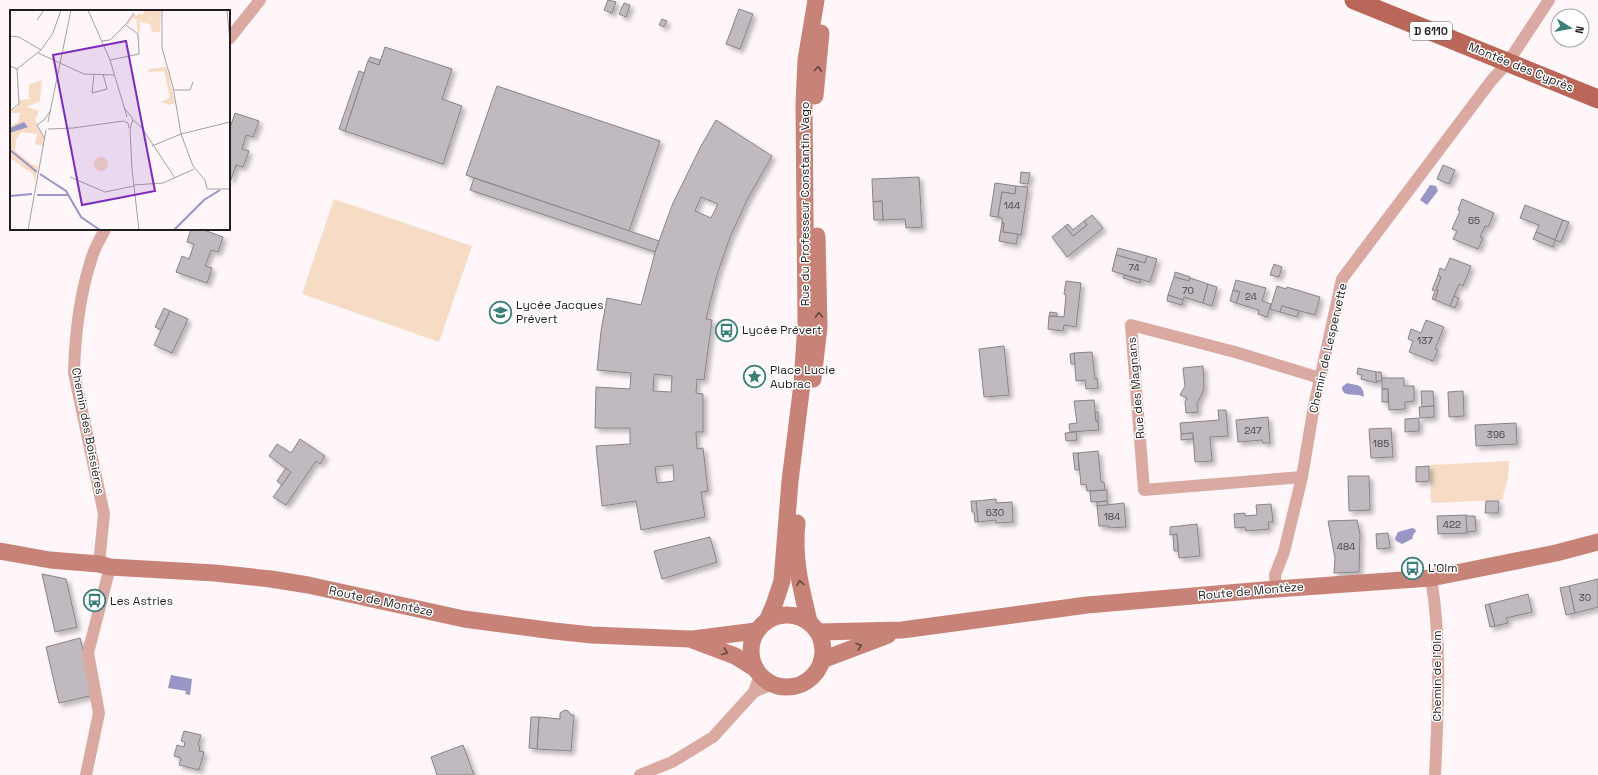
<svg xmlns="http://www.w3.org/2000/svg" width="1598" height="775" viewBox="0 0 1598 775" font-family="'Space Grotesk',sans-serif">
	<defs>
		<filter id="shadow"><feDropShadow dx="3.5" dy="3.5" stdDeviation="2" flood-color="#0004"/></filter>
	</defs>
	<rect width="100%" height="100%" fill="#fef6f8"/>
	<g fill="#f7dcc5">
		<polygon points="334,199 472,246 439,342 302,294"/>
		<polygon points="1509,461 1508,478 1502,500 1431,503 1430,465"/>
	</g>
	<g fill="#9995c5">
		<polygon points="1430,185 1436,186 1438,191 1427,205 1420,200"/>
		<path d="M1347,383C1358,386 1363,383 1364,397C1357,392 1342,399 1342,387Z"/>
		<polygon points="1412,528 1415,529 1416,532 1414,533 1412,539 1402,544 1396,541 1395,538 1398,532"/>
		<polygon points="171,675 192,679 190,695 185,694 186,691 168,688"/>
	</g>
	<g fill="#c0bac0" stroke="#89838a" fill-rule="evenodd" filter="url(#shadow)">
		<polygon points="608,0 616,2 612,13 604,10"/>
		<polygon points="624,3 630,5 626,17 619,14"/>
		<polygon points="739,9 753,14 740,49 726,44"/>
		<polygon points="662,19 667,21 664,27 659,25"/>
		<polygon points="385,47 452,69 442,99 462,106 443,164 345,131 368,61 379,65"/>
		<polygon points="370,57 380,60 379,65 368,61"/>
		<polygon points="359,71 364,73 345,131 339,129"/>
		<polygon points="497,86 660,141 629,231 466,175"/>
		<polygon points="235,113 259,121 253,137 246,135 242,149 249,151 243,167 236,165 231,180 229,179 229,128 230,128"/>
		<path d="M716,120L772,156L748,198L730,237L717,275L706,319L712,320L704,380L697,379L696,393L703,394V432H696L697,449L703,448L708,491L701,492L705,517L641,530L636,501L602,506L596,446L630,444V428H595L596,387L630,389L631,373L597,370L601,331L607,298L641,305L656,249L673,203L701,146ZM701,197L718,204L711,218L695,211ZM654,374L672,376L671,392L653,391ZM673,465L674,481L657,483L655,467Z"/>
		<polygon points="1443,165 1455,170 1449,184 1437,179"/>
		<polygon points="1021,172 1030,173 1028,184 1020,183"/>
		<polygon points="919,177 922,227 906,228 905,219 883,220 882,201 873,202 872,179"/>
		<polygon points="474,178 659,241 655,252 470,190"/>
		<polygon points="995,183 1016,186 1015,194 1002,192 998,217 990,216"/>
		<polygon points="1016,186 1028,187 1021,235 1003,232 1004,223 1002,223 1002,218 998,217 1002,192 1015,194"/>
		<polygon points="1462,199 1494,213 1488,227 1485,226 1480,237 1483,238 1478,249 1453,239 1457,231 1452,229 1460,211 1458,210"/>
		<polygon points="882,201 883,220 874,220 873,202"/>
		<polygon points="1525,205 1563,220 1555,240 1536,232 1539,225 1520,218"/>
		<polygon points="1092,215 1103,228 1067,257 1052,237 1065,226 1073,236 1087,225 1084,221"/>
		<polygon points="1563,220 1569,222 1561,242 1555,240"/>
		<polygon points="1084,221 1087,225 1073,236 1065,226 1068,224 1073,230"/>
		<polygon points="1002,223 1004,223 1003,232 1018,234 1016,244 999,241"/>
		<polygon points="191,229 201,229 223,237 218,252 211,250 205,266 212,268 207,283 176,272 182,256 189,259 194,244 187,242"/>
		<polygon points="1536,232 1555,240 1553,247 1533,239"/>
		<polygon points="1118,248 1147,256 1145,263 1116,255"/>
		<polygon points="1116,255 1145,263 1147,256 1157,259 1150,282 1112,271"/>
		<polygon points="1450,258 1471,266 1463,286 1459,284 1450,306 1435,300 1438,290 1436,290 1441,277 1438,275 1440,268 1445,270"/>
		<polygon points="1274,264 1282,267 1279,277 1270,275"/>
		<polygon points="1175,272 1190,277 1189,281 1174,277"/>
		<polygon points="1124,275 1141,280 1140,283 1123,278"/>
		<polygon points="1438,275 1441,277 1436,290 1438,290 1435,300 1432,299 1435,291 1432,290"/>
		<polygon points="1174,277 1189,281 1190,278 1208,284 1203,303 1184,297 1183,300 1168,295"/>
		<polygon points="1236,280 1266,288 1262,301 1271,304 1267,317 1258,314 1259,310 1236,303 1240,292 1233,290"/>
		<polygon points="1066,281 1081,283 1076,327 1064,325 1063,331 1048,329 1049,316 1064,317 1066,295 1064,294"/>
		<polygon points="1208,284 1217,287 1212,306 1203,303"/>
		<polygon points="1277,286 1286,289 1287,287 1320,297 1315,315 1282,306 1280,312 1270,309"/>
		<polygon points="1233,290 1240,292 1236,303 1230,301"/>
		<polygon points="1168,295 1183,300 1182,305 1167,301"/>
		<polygon points="1454,296 1459,298 1455,308 1450,306"/>
		<polygon points="1282,306 1299,311 1297,317 1280,312"/>
		<polygon points="164,308 170,311 161,330 155,327"/>
		<polygon points="170,311 188,319 172,353 154,345"/>
		<polygon points="1050,312 1057,313 1057,316 1049,316"/>
		<polygon points="1426,320 1444,327 1435,349 1438,350 1433,361 1409,352 1413,341 1408,339 1411,329 1421,333"/>
		<polygon points="1004,346 1009,395 984,397 979,349"/>
		<polygon points="1092,352 1095,379 1097,378 1098,388 1086,389 1085,380 1076,381 1074,353"/>
		<polygon points="1074,353 1075,364 1071,364 1070,354"/>
		<polygon points="1203,366 1204,389 1197,404 1198,412 1186,413 1185,402 1187,398 1180,395 1185,386 1183,368"/>
		<polygon points="1358,368 1376,372 1377,383 1361,379 1362,375 1357,374"/>
		<polygon points="1376,372 1381,372 1382,381 1376,381"/>
		<polygon points="1382,378 1404,378 1404,386 1414,386 1414,401 1405,402 1405,409 1389,410 1388,389 1382,389"/>
		<rect x="1382" y="389" width="6" height="13"/>
		<polygon points="1421,391 1433,391 1434,406 1422,407"/>
		<polygon points="1463,391 1464,416 1449,417 1448,392"/>
		<polygon points="1094,400 1096,421 1098,421 1099,430 1070,432 1069,424 1077,423 1074,401"/>
		<polygon points="1434,406 1434,417 1420,418 1419,407"/>
		<polygon points="1218,410 1226,410 1228,436 1210,437 1212,461 1195,462 1193,433 1181,434 1180,423 1219,420"/>
		<polygon points="1095,412 1098,412 1098,421 1096,421"/>
		<polygon points="1268,417 1270,443 1263,443 1262,440 1238,442 1236,420"/>
		<polygon points="1419,418 1419,431 1405,432 1405,419"/>
		<polygon points="1516,423 1517,444 1476,446 1475,425"/>
		<polygon points="1391,428 1393,457 1371,458 1369,429"/>
		<polygon points="1076,432 1077,440 1066,441 1065,433"/>
		<polygon points="1193,433 1193,439 1181,440 1181,434"/>
		<polygon points="300,439 325,456 320,464 316,461 286,505 273,497 291,472 269,456 277,444 291,453"/>
		<polygon points="1098,451 1101,482 1104,482 1105,490 1087,491 1086,484 1081,485 1078,453"/>
		<polygon points="1073,453 1078,453 1079,470 1075,470"/>
		<polygon points="1429,466 1429,481 1416,482 1416,467"/>
		<polygon points="286,468 291,472 282,485 277,481"/>
		<polygon points="1348,476 1369,476 1370,510 1349,511"/>
		<polygon points="1107,490 1107,501 1091,502 1090,491"/>
		<polygon points="996,499 996,503 1012,502 1013,522 996,523 996,520 978,522 976,501"/>
		<polygon points="971,501 976,501 978,522 975,522 974,512 972,512"/>
		<polygon points="1107,501 1108,505 1097,506 1097,502"/>
		<polygon points="1486,501 1499,501 1498,513 1485,513"/>
		<polygon points="1124,503 1126,527 1109,528 1109,526 1099,526 1097,506"/>
		<polygon points="1271,504 1273,522 1268,522 1269,529 1246,531 1245,527 1235,528 1234,514 1245,513 1245,516 1257,515 1256,505"/>
		<polygon points="1467,515 1467,533 1438,534 1437,516"/>
		<polygon points="1466,516 1475,516 1476,531 1467,532"/>
		<polygon points="1357,520 1360,534 1359,572 1334,573 1335,558 1328,521"/>
		<polygon points="1197,524 1200,556 1179,558 1177,534 1170,535 1170,527"/>
		<polygon points="1388,533 1390,548 1377,549 1376,534"/>
		<polygon points="1177,534 1178,551 1174,551 1173,535"/>
		<polygon points="710,537 717,562 662,579 654,551"/>
		<polygon points="42,574 66,579 77,627 55,632"/>
		<polygon points="1598,579 1598,607 1575,613 1569,586"/>
		<polygon points="1569,586 1575,613 1566,615 1560,588"/>
		<polygon points="1528,594 1532,612 1506,618 1508,623 1495,626 1489,604"/>
		<polygon points="1489,604 1495,626 1490,627 1485,605"/>
		<polygon points="80,638 94,695 59,703 46,647"/>
		<polygon points="565,710 568,711 571,715 574,715 571,751 537,749 539,717 560,719 560,713"/>
		<polygon points="531,717 539,717 537,749 529,748"/>
		<polygon points="184,731 201,735 198,745 200,746 199,751 204,752 199,770 179,765 181,758 174,756 177,745 184,747 185,742 181,741"/>
		<polygon points="463,745 474,775 437,775 431,757"/>
	</g>
	<g fill="none" stroke-linecap="round" stroke-linejoin="round">
		<g stroke="#daaaa2" stroke-width="12">
			<polyline points="229,39 260,0"/>
			<polyline points="1302,477 1144,490 1131,325 1235,352 1320,378"/>
			<path d="M99,564L104,514L74,373C75,335 80,293 92,257C95,247 101,238 105,229"/>
			<path d="M1431,578C1442,643 1438,709 1435,775"/>
			<polyline points="1276,589 1275,575 1284,552 1302,477 1314,406 1342,279 1491,81 1508,62 1549,0"/>
			<polyline points="754,692 772,684"/>
			<polyline points="86,775 99,713 88,653 110,567"/>
			<polyline points="640,775 672,762 713,737 754,692 760,675"/>
		</g>
		<g stroke="#c88378" stroke-width="17">
			<polyline points="815,96 821,33"/>
			<polyline points="813,379 819,327 817,236"/>
			<path d="M797,523C793,557 801,589 809,621"/>
			<polyline points="0,551 50,560 99,564 110,567 215,573 271,579 308,585 464,619 554,631 592,635 690,639 735,656 756,669"/>
			<circle cx="787" cy="651" r="36"/>
			<polyline points="767,621 774,605 782,581 790,481 802,384 806,323 804,104 806,60 816,0"/>
			<polyline points="818,632 902,630 1087,605 1276,589 1431,578 1556,553 1598,542"/>
			<polyline points="693,639 756,631"/>
			<polyline points="822,660 888,635"/>
		</g>
		<polyline stroke="#ba6659" stroke-width="19" points="1354,0 1598,99"/>
	</g>
	<defs><path id="oneway-chevron" d="M-2-3.5L2.5 0L-2 3.5" fill="none" stroke-width="1.6" stroke-linecap="round" stroke-linejoin="round"/></defs>
	<g stroke="#644643">
		<use href="#oneway-chevron" transform="translate(818 69) rotate(-85)"/>
		<use href="#oneway-chevron" transform="translate(819 315) rotate(-91)"/>
		<use href="#oneway-chevron" transform="translate(800 583) rotate(-100)"/>
		<use href="#oneway-chevron" transform="translate(859 646) rotate(-20)"/>
		<use href="#oneway-chevron" transform="translate(725 652) rotate(21)"/>
	</g>
	<defs>
		<symbol id="school-ring" viewBox="-11 -11 22 22"><circle r="9.5" fill="#fff" stroke="#3a8079" stroke-width="1.5"/><path d="M0-5L7-2L0 1L-7-2ZM-4 1L0 2.5L4 1V4Q0 6-4 4Z" fill="#3a8079"/></symbol>
		<symbol id="bus-ring" viewBox="-11 -11 22 22"><circle r="9.5" fill="#fff" stroke="#3a8079" stroke-width="1.5"/><path d="M-5-6H5V4H4V6H2V4H-2V6H-4V4H-5ZM-3.5-4V0h7V-4ZM-3.5 1.2v1.5H-2V1.2ZM2 1.2v1.5H3.5V1.2Z" fill="#3a8079"/></symbol>
		<symbol id="sight-ring" viewBox="-11 -11 22 22"><circle r="9.5" fill="#fff" stroke="#3a8079" stroke-width="1.5"/><path d="M0-6L1.8-2.2L6-1.7L2.9 1.2L3.7 5.4L0 3.3L-3.7 5.4L-2.9 1.2L-6-1.7L-1.8-2.2Z" fill="#3a8079"/></symbol>
	</defs>
	<g fill-rule="evenodd">
		<use href="#school-ring" x="488" y="300" width="25" height="25"/>
		<use href="#bus-ring" x="714" y="318" width="25" height="25"/>
		<use href="#sight-ring" x="742" y="364" width="25" height="25"/>
		<use href="#bus-ring" x="1400" y="556" width="25" height="25"/>
		<use href="#bus-ring" x="82" y="588" width="25" height="25"/>
	</g>
	<g text-anchor="middle" dominant-baseline="central" stroke-width="3" stroke-linejoin="round" paint-order="stroke">
		<g font-size="10" fill="#494547">
			<text x="1012" y="205">144</text>
			<text x="1474" y="220">65</text>
			<text x="1134" y="267">74</text>
			<text x="1188" y="290">70</text>
			<text x="1251" y="296">24</text>
			<text x="1425" y="340">137</text>
			<text x="1253" y="430">247</text>
			<text x="1496" y="434">396</text>
			<text x="1381" y="443">185</text>
			<text x="995" y="512">630</text>
			<text x="1112" y="516">184</text>
			<text x="1452" y="524">422</text>
			<text x="1346" y="546">484</text>
			<text x="1585" y="597">30</text>
		</g>
		<rect fill="#fff" stroke="#646262" stroke-width="1" x="1410" y="22" width="42" height="18" rx="3"/>
		<g font-size="11" font-weight="bold" fill="#211e1f">
			<text x="1431" y="31">D 6110</text>
		</g>
		<g font-size="12" fill="#211e1f" stroke="#fff">
			<text transform="translate(1521 67) rotate(22)">Montée des Cyprès</text>
			<text transform="translate(805 204) rotate(-90)">Rue du Professeur Constantin Vago</text>
			<text transform="translate(1328 348) rotate(-77)">Chemin de Lespervette</text>
			<text transform="translate(1136 388) rotate(-95)">Rue des Magnans</text>
			<text transform="translate(88 431) rotate(79)">Chemin des Boissières</text>
			<text transform="translate(1251 591) rotate(-5)">Route de Montèze</text>
			<text transform="translate(381 601) rotate(12)">Route de Montèze</text>
			<text transform="translate(1437 676) rotate(-90)">Chemin de l'Olm</text>
		</g>
		<g font-size="12" fill="#211e1f" stroke="#fff" text-anchor="start">
			<text x="516" y="305">Lycée Jacques<tspan x="516" dy="14">Prévert</tspan></text>
			<text x="742" y="330">Lycée Prévert</text>
			<text x="770" y="370">Place Lucie<tspan x="770" dy="14">Aubrac</tspan></text>
			<text x="1428" y="568">L'Olm</text>
			<text x="110" y="601">Les Astries</text>
		</g>
	</g>
	<g transform="translate(10 10)">
		<rect width="220" height="220" fill="#fef6f8"/>
		<path d="M134,0H147L140,7L142,10L135,12L122,8L119,15L117,14L124,4L127,6L129,3L133,5ZM32,70L30,91L17,97L29,101L25,110L34,129L33,136L25,134L27,124L11,122L6,130L5,141L0,137V116L8,112L10,103H0V101L8,97L9,90L19,89V74Z" fill="#f7dcc5"/>
		<path d="M147,0H151L150,22H142L140,14L130,12V23L128,24L126,10L137,12L142,9L140,6ZM153,57H156L159,66L165,93L159,95L151,92L160,88L154,61L137,62L139,59ZM0,137L22,154L27,156L29,149L25,172L23,164L0,148Z" fill="#f7dcc5"/>
		<path d="M84 154a7 7 0 1 1 14 0a7 7 0 1 1-14 0Z" fill="#f7dcc5"/>
		<path d="M14,112L18,117L0,123V118Z" fill="#9995c5"/>
		<path fill="none" stroke="#9995c5" stroke-width="2" d="M0,140L27,162M30,164L56,181L71,207L90,220M27,185H58M0,186L22,184M164,220L194,190L210,180"/>
		<path fill="none" stroke="#a6a0a1" stroke-width="1" d="M78,0L100,50L117,107M152,0V38L163,77L171,124L183,156L195,170L197,179H220M217,0L220,32M27,10L34,0M0,26L9,27L31,40L43,23L51,0M92,31L100,30L116,14L124,3M28,43L74,64L104,65M100,50L129,44L128,24L116,15M0,56L7,59L31,40M84,64L82,83L97,79L93,64M163,80H180L183,72M115,99L123,109L120,119L122,159L129,220M0,101L9,94L7,59M34,110L27,115L35,129M34,110L41,100M123,110L132,118L165,168M38,112L61,0M38,119L63,118L113,111L118,113L119,118M142,136L171,124L220,112M60,167L95,182L124,176M124,175L153,173L184,159M18,220L36,120M42,220H57"/>
		<path fill="#7b2cbf" fill-opacity="0.15" stroke="#7b2cbf" stroke-width="2" d="M116,31L145,181L72,195L43,45Z"/>
		<rect width="220" height="220" fill="none" stroke="#211e1f" stroke-width="2"/>
	</g>
	<g transform="translate(1570 28) rotate(101)"><circle r="19" fill="#ffffff" stroke="#a6a5a5"/>
	<path d="M0-3L7 15L0 10L-7 15Z" fill="#3a8079"/>
	<text y="-6" font-size="11" font-weight="bold" text-anchor="middle" fill="#211e1f">N</text>
	</g>
</svg>
